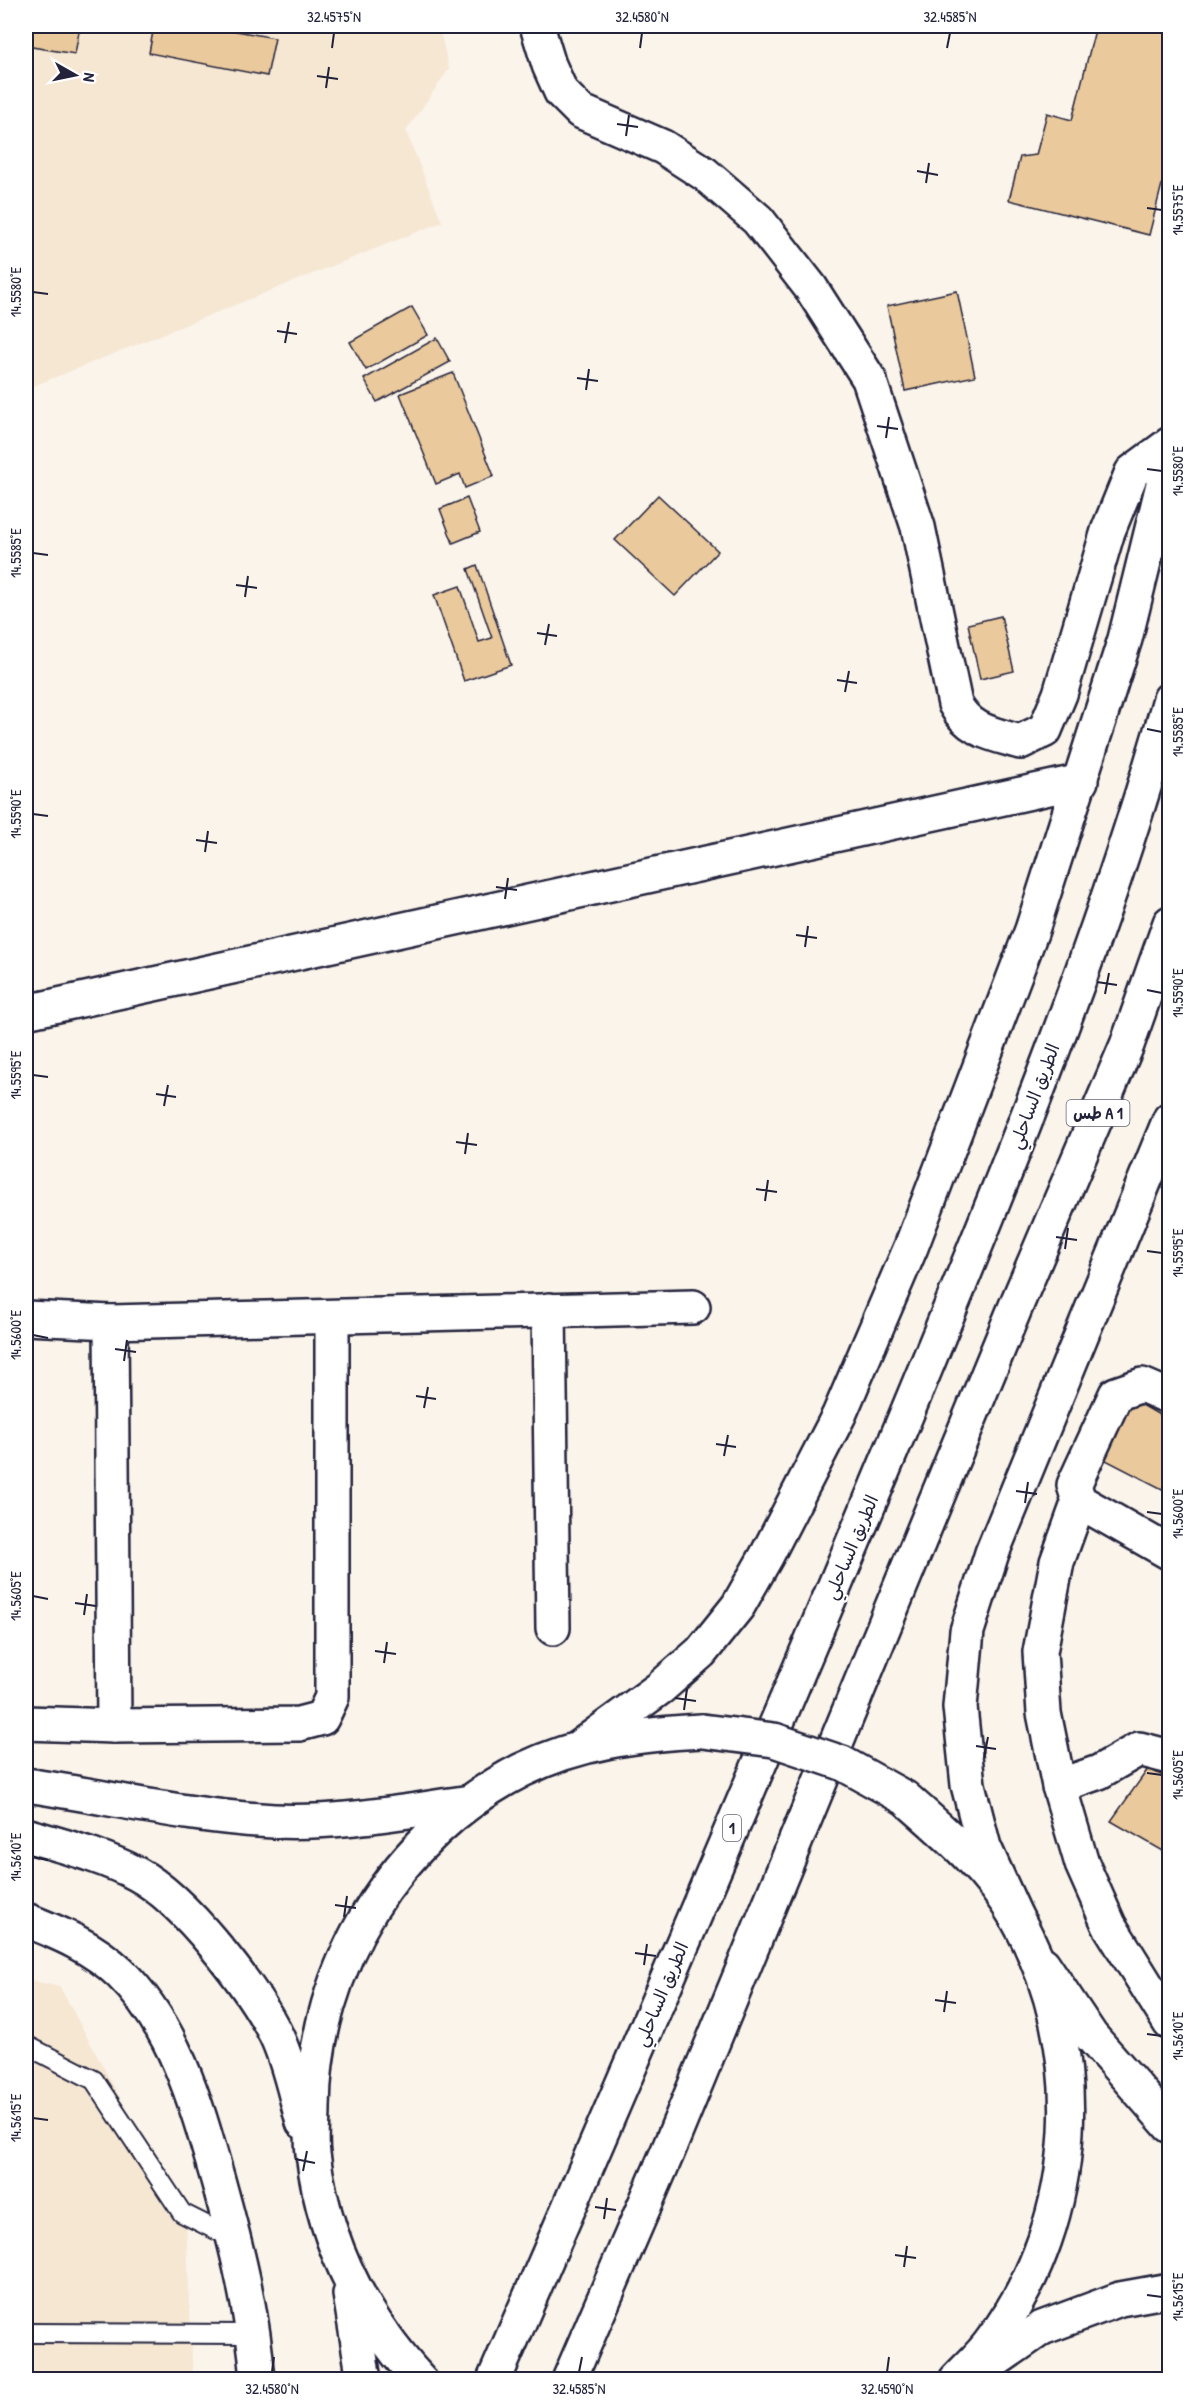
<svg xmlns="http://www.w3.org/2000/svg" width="1195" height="2405" viewBox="0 0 1195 2405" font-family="'Patrick Hand','Playpen Sans Arabic',sans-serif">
	<rect width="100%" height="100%" fill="#fbf4eb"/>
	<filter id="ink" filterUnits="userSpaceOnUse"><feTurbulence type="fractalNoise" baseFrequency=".0167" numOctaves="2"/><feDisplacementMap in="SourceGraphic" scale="12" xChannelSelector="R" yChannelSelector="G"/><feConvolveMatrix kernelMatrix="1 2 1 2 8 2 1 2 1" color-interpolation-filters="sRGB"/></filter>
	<g filter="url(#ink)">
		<g fill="#f6e7d3">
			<polygon points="26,26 439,26 449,69 406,131 442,222 26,389"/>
			<polygon points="26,1979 60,1987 186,2220 193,2379 26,2380"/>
		</g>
		<g fill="#eac99c" stroke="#22223b" stroke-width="1.5">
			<polygon points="26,26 80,26 75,54 26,46"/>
			<polygon points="154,26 208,26 275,38 267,76 149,53"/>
			<polygon points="1096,26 1170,26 1170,153 1149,235 1009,200 1020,157 1036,155 1047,113 1072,120"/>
			<polygon points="957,291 975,376 905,391 887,306"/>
			<polygon points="412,307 428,335 366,370 350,342"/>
			<polygon points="437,338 450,362 377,402 364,379"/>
			<polygon points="453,373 494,476 465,488 460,474 436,484 400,394"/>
			<polygon points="658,495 718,551 675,596 615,540"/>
			<polygon points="467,498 480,532 453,543 440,509"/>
			<polygon points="477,565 511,665 464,681 434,595 460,586 479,642 492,638 468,569"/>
			<polygon points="1001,616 1014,671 980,679 968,624"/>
			<polygon points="1130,1398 1170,1421 1170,1493 1098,1456"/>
			<polygon points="1148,1769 1170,1779 1170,1855 1111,1821"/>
		</g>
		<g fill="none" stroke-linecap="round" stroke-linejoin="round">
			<defs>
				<g id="lane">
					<polyline points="26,2045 94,2080 182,2213 234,2239"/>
					<polyline points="26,2333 254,2334"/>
				</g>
				<g id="street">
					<path d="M537,26L549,65L561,92L580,111L663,147L705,174L758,220L811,288L869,379L918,527L955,704C969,731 993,734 1020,742L1045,730L1060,694L1108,531L1132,472L1170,444"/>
					<polyline points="26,1012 1081,781"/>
					<polyline points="549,1310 553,1628"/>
					<polyline points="26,1318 111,1322 693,1307"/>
					<polyline points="111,1322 114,1726 299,1724 322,1718 332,1697 332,1318"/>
					<polyline points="1170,1397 1142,1385 1116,1394 1074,1485 1079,1501 1057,1562 1040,1652 1044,1713 1059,1786 1082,1864 1109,1925 1170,2023"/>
					<polyline points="1079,1501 1170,1553"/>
					<polyline points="26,1723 114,1726"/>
					<polyline points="1059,1786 1099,1772 1139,1749 1170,1757"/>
					<path d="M26,1920C59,1933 93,1947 120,1973C176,2027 197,2107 218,2180C236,2245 253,2311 258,2380"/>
				</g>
				<g id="primary">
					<polyline points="1043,1964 1091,2036 1170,2126"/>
					<polyline points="967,2380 1042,2328 1120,2299 1170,2290"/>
				</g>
				<g id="highway">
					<polyline points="579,1747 660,1688 701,1652 738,1606 767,1555 839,1415 911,1247 1032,930 1125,639 1170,456"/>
					<path d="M26,1785C109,1797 190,1817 274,1821C339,1824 406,1811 470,1802"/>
					<path d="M905,1798C946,1834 988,1869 1016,1917C1091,2048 1082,2218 993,2339C983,2354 968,2367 956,2380"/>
					<path d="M26,1835C63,1846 103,1856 137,1874C184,1899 253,1988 276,2035C289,2062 295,2094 303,2122"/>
					<polyline points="1015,1915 984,1847 968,1785 960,1707 967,1631 992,1553 1170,1119"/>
					<polyline points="350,2294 364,2380"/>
					<path d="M420,2380C361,2316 324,2240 313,2154C311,2139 313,2123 313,2108C314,1967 396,1834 522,1770C579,1742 640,1734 702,1731"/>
					<path d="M494,2380C630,2068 764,1756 895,1442C996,1198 1099,953 1170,699"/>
					<polyline points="569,2380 668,2151 1018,1301 1127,1045 1170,923"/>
				</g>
			</defs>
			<use href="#lane" stroke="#22223b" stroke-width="22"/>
			<use href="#street" stroke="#22223b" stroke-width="38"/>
			<use href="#primary" stroke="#22223b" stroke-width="38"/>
			<use href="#highway" stroke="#22223b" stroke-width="38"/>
			<use href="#lane" stroke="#fff" stroke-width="18"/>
			<use href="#street" stroke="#fff" stroke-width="33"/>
			<use href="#primary" stroke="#fff" stroke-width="33"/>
			<use href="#highway" stroke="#fff" stroke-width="33"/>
			<defs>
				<polyline id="highway-bridge" points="702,1731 774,1740 842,1763 905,1798"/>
			</defs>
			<use href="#highway-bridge" stroke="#22223b" stroke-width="38" stroke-linecap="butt"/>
			<use href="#highway-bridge" stroke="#fff" stroke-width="33"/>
		</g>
	</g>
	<path fill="none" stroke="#22223b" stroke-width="2" d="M332,48L334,33M640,48L642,33M947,48L950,33M317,76L338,79M326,88L329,67M617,124L638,127M626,136L629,115M917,171L938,175M926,183L929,163M1147,208L1162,210M33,292L48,294M277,331L297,334M285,343L289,322M577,378L598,381M586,390L589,369M877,426L898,429M886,438L889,417M1147,469L1162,471M33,553L48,555M236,585L257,588M245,597L248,576M537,633L557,636M545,645L549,624M837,680L857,683M845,692L849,671M1147,729L1162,732M33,814L48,816M196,840L217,843M205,852L208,831M496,887L517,890M505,899L508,878M796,935L817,938M805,947L808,926M1097,982L1117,985M1147,990L1162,993M1105,994L1109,973M33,1075L48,1077M156,1094L176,1097M164,1106L168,1085M456,1142L477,1145M465,1154L468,1133M756,1189L777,1192M765,1201L768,1180M1056,1237L1077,1240M1065,1249L1068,1228M1147,1251L1162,1253M33,1335L48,1338M115,1349L136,1352M124,1361L127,1340M416,1396L436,1399M424,1408L428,1387M716,1444L736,1447M724,1456L728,1435M1016,1491L1037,1494M1025,1503L1028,1482M1147,1512L1162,1514M33,1596L48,1599M75,1603L96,1606M84,1615L87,1594M375,1651L396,1654M384,1663L387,1642M675,1698L696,1701M684,1710L687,1689M976,1746L996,1749M984,1758L988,1737M1147,1773L1162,1775M33,1857L48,1860M335,1905L356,1908M344,1917L347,1896M635,1953L656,1956M644,1965L647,1944M935,2000L956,2003M944,2012L947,1991M1147,2034L1162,2036M33,2118L48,2120M295,2159L315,2163M303,2171L307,2151M595,2207L616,2210M604,2219L607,2198M895,2255L916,2258M904,2267L907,2246M1147,2295L1162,2297M272,2372L274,2357M579,2372L582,2357M887,2372L889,2357"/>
	<g text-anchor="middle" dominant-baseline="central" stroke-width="4.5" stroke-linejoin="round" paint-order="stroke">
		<g fill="#fff" stroke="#646476" stroke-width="1.5">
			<rect x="1066.5" y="1100" width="63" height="26" rx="4.5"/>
			<rect x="723" y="1815" width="18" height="26" rx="4.5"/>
		</g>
		<g font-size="16" font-weight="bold" fill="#22223b">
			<text x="1098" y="1113">طس A 1</text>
			<text x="732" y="1828">1</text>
		</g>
		<g font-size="18" fill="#22223b" stroke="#fff">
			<text transform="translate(1034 1096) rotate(-69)">الطريق الساحلي</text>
			<text transform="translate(851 1547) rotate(-67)">الطريق الساحلي</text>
			<text transform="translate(661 1994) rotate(-67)">الطريق الساحلي</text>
		</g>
	</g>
	<rect width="1195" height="2405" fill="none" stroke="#fff" stroke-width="66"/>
	<g transform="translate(75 75) rotate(99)" stroke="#ffffff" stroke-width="4.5" paint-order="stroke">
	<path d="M0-4.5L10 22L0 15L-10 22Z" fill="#22223b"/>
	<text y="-9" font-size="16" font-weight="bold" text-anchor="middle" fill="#22223b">N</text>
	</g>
	<rect x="33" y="33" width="1129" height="2339" fill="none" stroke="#22223b" stroke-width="2"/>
	<g font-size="15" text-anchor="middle" fill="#22223b">
		<text x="334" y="22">32.4575°N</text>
		<text x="642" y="22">32.4580°N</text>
		<text x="950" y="22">32.4585°N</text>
		<text transform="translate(1178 210) rotate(-90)" y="5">14.5575°E</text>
		<text transform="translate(16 292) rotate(-90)" y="5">14.5580°E</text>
		<text transform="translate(1178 471) rotate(-90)" y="5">14.5580°E</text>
		<text transform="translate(16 553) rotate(-90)" y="5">14.5585°E</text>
		<text transform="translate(1178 732) rotate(-90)" y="5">14.5585°E</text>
		<text transform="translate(16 814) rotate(-90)" y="5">14.5590°E</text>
		<text transform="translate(1178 993) rotate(-90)" y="5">14.5590°E</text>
		<text transform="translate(16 1075) rotate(-90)" y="5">14.5595°E</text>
		<text transform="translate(1178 1253) rotate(-90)" y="5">14.5595°E</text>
		<text transform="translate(16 1335) rotate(-90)" y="5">14.5600°E</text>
		<text transform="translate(1178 1514) rotate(-90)" y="5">14.5600°E</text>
		<text transform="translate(16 1596) rotate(-90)" y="5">14.5605°E</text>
		<text transform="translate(1178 1775) rotate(-90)" y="5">14.5605°E</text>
		<text transform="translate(16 1857) rotate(-90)" y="5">14.5610°E</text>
		<text transform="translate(1178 2036) rotate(-90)" y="5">14.5610°E</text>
		<text transform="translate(16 2118) rotate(-90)" y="5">14.5615°E</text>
		<text transform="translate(1178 2297) rotate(-90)" y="5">14.5615°E</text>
		<text x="272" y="2394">32.4580°N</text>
		<text x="579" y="2394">32.4585°N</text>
		<text x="887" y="2394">32.4590°N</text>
	</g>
</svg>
